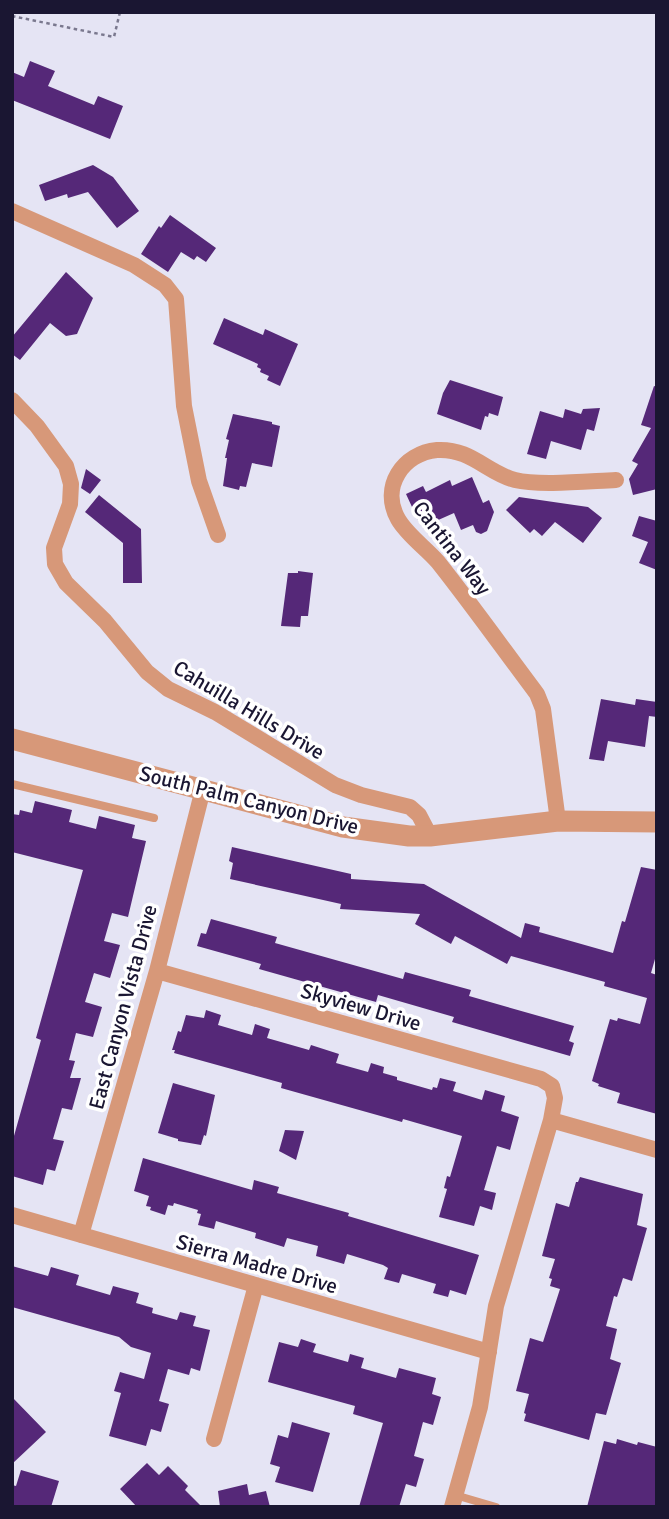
<svg xmlns="http://www.w3.org/2000/svg" width="669" height="1519" font-family="Signika,sans-serif">
<style>
.building{fill:#552878}
.lines{fill:none;stroke-linecap:round;stroke-linejoin:round}
.path{stroke:#7a788e;stroke-width:2.5;stroke-dasharray:3.5 3.5;stroke-linecap:butt}
.service{stroke:#d79879;stroke-width:8}
.minor{stroke:#d79879;stroke-width:16}
.tertiary{stroke:#d79879;stroke-width:21}
.labels{text-anchor:middle;dominant-baseline:central;stroke-width:7;stroke-linejoin:round;paint-order:stroke}
.street-label{font-size:21px;fill:#1a1632;stroke:#fff}
</style>
<rect width="100%" height="100%" fill="#e5e4f4"/>
<path class="building" d="M30,61L55,71L48,86L94,105L98,96L123,106L110,139L12,100V72L24,77Z
M93,165L113,177L139,211L117,228L88,192L68,198L67,194L45,201L39,185Z
M170,215L216,248L206,262L197,256L194,260L181,252L168,272L141,254L159,226L161,228Z
M66,272L93,298L77,334L66,336L50,323L20,360L12,354V337Z
M224,318L263,335L265,329L298,344L280,386L267,380L269,376L260,372L261,369L257,367L258,364L213,344Z
M450,380L503,397L498,416L489,413L488,417L485,416L481,430L437,414L443,393Z
M654,386L657,387V489L633,495L629,479L638,464L632,461L651,428L641,425Z
M600,408L594,431L587,429L581,450L551,441L546,459L527,454L540,411L563,418L565,409L581,414L583,409Z
M233,414L272,422V424L280,426L272,467L252,463L246,487L240,486L239,490L223,486L227,458H225L229,440L226,439Z
M86,469L101,480L90,494L81,488Z
M472,477L483,503L489,500L494,512L487,531L481,534L476,532L473,525L461,530L454,513L427,525L419,522L406,494L423,486L426,492L450,480L452,486Z
M99,495L141,529L142,583H123V543L85,512Z
M519,497L588,507L602,518L583,543L555,522L542,536L534,529L530,533L506,510Z
M639,516L657,521V570L639,563L648,542L632,536Z
M298,571L313,573L308,616H301L300,627L281,626L288,573H298Z
M601,699L635,705L636,699L657,702V717L649,716L645,747L608,741L604,761L589,759Z
M35,801L72,810L69,822L96,829L99,816L135,825L132,838L146,841L128,917L112,913L104,941L120,945L110,978L94,973L85,1002L102,1007L93,1037L76,1033L69,1060L75,1061L70,1078H81L72,1110L62,1108L53,1139L64,1141L55,1171L47,1169L43,1185L12,1176V1143L41,1040L36,1038L83,870L12,852V814L19,815L20,810L32,813Z
M232,847L351,874V879L424,884L521,938L525,923L540,927L539,932L613,953L622,921L625,922L641,867L657,870V952L651,973L657,975V1114L617,1103L620,1093L598,1086L599,1084L592,1081L610,1019L617,1021L618,1018L640,1024L647,998L604,986L605,982L511,956L507,964L455,936L451,944L415,924L420,914L340,909L341,904L230,879L233,863L229,861Z
M211,919L277,937L275,943L403,979L405,972L471,990L469,996L574,1026L569,1041L574,1043L570,1056L452,1022L454,1017L378,995L376,1002L259,969L261,964L197,946L201,933L206,934Z
M206,1010L221,1015L218,1025L252,1035L255,1024L270,1029L267,1038L309,1050L311,1045L339,1054L336,1063L368,1072L371,1063L384,1067L383,1073L397,1077V1080L432,1090L433,1087L437,1088L440,1078L456,1082L453,1091L482,1100L485,1090L505,1096L501,1111L519,1117L510,1150L497,1146L484,1190L496,1193L492,1210L480,1206L474,1226L439,1217L447,1189L444,1188L447,1176L450,1177L462,1136L403,1119L402,1122L281,1088L282,1083L174,1053L175,1050H172L178,1031L181,1032L186,1015L204,1018Z
M173,1083L215,1095L206,1136L204,1135L201,1145L178,1141V1139L158,1133Z
M285,1130L304,1131L296,1160L279,1151Z
M143,1158L252,1190L254,1180L279,1187L277,1193L349,1213L348,1216L479,1255L466,1295L450,1290L448,1297L433,1293L436,1284L402,1274L399,1283L384,1279L388,1268L383,1265L347,1254L344,1264L316,1256L318,1246L287,1238L284,1247L255,1238L256,1233L216,1221L214,1229L198,1225L201,1214L197,1213L198,1210L174,1203L173,1206L168,1205L165,1215L150,1210L151,1207L146,1206L149,1196L134,1191Z
M580,1177L643,1194L637,1225L647,1228L632,1281L623,1278L617,1297L614,1296L606,1326L617,1329L610,1359L621,1363L606,1415L596,1413L589,1440L524,1421L526,1414L524,1413L529,1394L516,1391L530,1338L543,1342L560,1289L550,1286L552,1279L549,1278L555,1259L542,1256L556,1203L569,1207L576,1182H578Z
M12,1266L48,1276L51,1267L79,1275L76,1285L110,1295L113,1286L139,1293L136,1303L153,1308L152,1313L177,1320L180,1312L196,1316L193,1326L210,1330L200,1371L191,1368L189,1375L168,1369L159,1401L169,1404L161,1432L151,1429L146,1446L109,1436L121,1393L114,1391L120,1372L144,1379L151,1353L131,1347L119,1337L12,1307Z
M301,1339L316,1344L313,1352L348,1362L350,1354L364,1358L361,1368L396,1378L399,1368L436,1378L432,1394L441,1397L433,1425L423,1422L414,1456L424,1459L416,1487L406,1484L399,1507H359L383,1423L353,1414L355,1406L268,1382L279,1342L298,1347Z
M12,1397L46,1432L12,1464Z
M292,1422L330,1433L313,1492L275,1482L280,1467L270,1464L278,1435L288,1438Z
M617,1439L637,1445L638,1442L657,1447V1507H587L604,1441L616,1444Z
M147,1463L159,1475L168,1466L188,1486L185,1490L202,1507H137L120,1489Z
M21,1470L59,1481L51,1507H12V1485L16,1486Z
M247,1484L249,1495L266,1491L270,1507H220L218,1491Z"/>
<g class="lines">
<path class="path" d="M12,16L114,37L120,12"/>
<path class="service" d="M12,784L154,818
M455,1495L496,1507"/>
<path class="minor" d="M12,211L134,265L165,285L176,299L184,406L199,481L218,535
M12,400L37,426L66,466L71,484L70,504L54,548L55,564L66,583L105,621L147,672L168,689L215,712L335,785L361,795L410,807L419,815L430,836
M558,821L543,709L537,694C504,650 472,605 438,562C426,548 407,535 398,519C380,487 403,453 437,450C471,448 487,473 515,480C539,486 590,481 616,480
M157,971L541,1079L552,1086L555,1098L551,1120L496,1306L480,1407L452,1507
M551,1120L657,1150
M12,1215L489,1352
M81,1235L157,971L203,789
M214,1439L256,1285"/>
<path class="tertiary" d="M12,739L343,827L409,836H430L558,821L657,822"/>
</g>
<g class="labels">
<g class="street-label">
<text transform="translate(452 548) rotate(52)">Cantina Way</text>
<text transform="translate(249 710) rotate(31)">Cahuilla Hills Drive</text>
<text transform="translate(249 800) rotate(14)">South Palm Canyon Drive</text>
<text transform="translate(123 1007) rotate(-75)">East Canyon Vista Drive</text>
<text transform="translate(361 1007) rotate(16)">Skyview Drive</text>
<text transform="translate(257 1264) rotate(16)">Sierra Madre Drive</text>
</g>
</g>
<rect width="669" height="1519" fill="none" stroke="#1a1632" stroke-width="28"/>
</svg>
